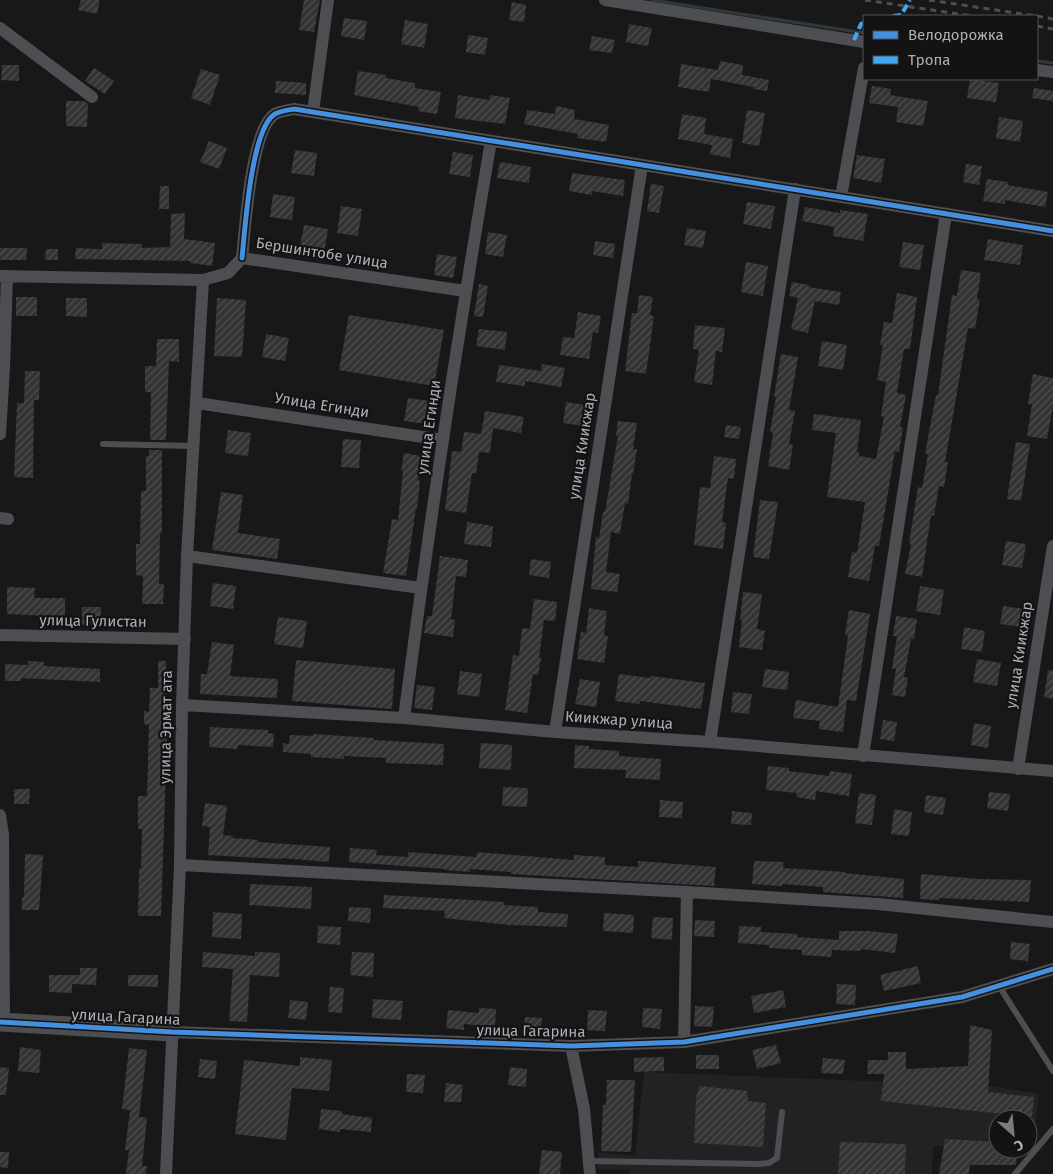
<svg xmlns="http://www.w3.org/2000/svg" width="1053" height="1174" font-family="'Fira Sans',sans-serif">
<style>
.built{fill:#222224}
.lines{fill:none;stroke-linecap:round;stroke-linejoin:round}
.stream{stroke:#2f393d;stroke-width:3}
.building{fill:url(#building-hatch)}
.lane{stroke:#4d4e51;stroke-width:6}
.street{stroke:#4d4e51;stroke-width:12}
.secondary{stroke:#4c4d4f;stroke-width:19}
.rail{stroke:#4e4f51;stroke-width:3;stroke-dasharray:6 5;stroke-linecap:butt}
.quiet{stroke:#3fa9f5;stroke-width:4;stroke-dasharray:8 4;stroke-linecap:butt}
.cycleway-casing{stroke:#131314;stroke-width:8}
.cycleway{stroke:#468fdf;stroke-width:5}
.labels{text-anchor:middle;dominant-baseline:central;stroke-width:4.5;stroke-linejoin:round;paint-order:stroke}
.street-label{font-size:15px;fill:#abb0b8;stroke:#131314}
</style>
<defs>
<pattern id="building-hatch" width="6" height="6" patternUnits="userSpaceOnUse" patternTransform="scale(1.25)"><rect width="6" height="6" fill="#333334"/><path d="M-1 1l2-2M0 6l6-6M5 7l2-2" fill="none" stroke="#4e4e4f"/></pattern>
</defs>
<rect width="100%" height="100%" fill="#181819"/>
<path class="built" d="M644,1072L991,1086L1039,1094L1034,1137L1028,1142V1119H998V1149H1020L1018,1150L933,1146L932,1174H630V1170L598,1169V1152L635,1156Z"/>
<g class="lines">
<path class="stream" d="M652,0L864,33
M1037,61L1053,63"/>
</g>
<path class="building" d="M81,0H100L97,14L78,10Z
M304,0H320L314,32L299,30Z
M512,2L526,5L524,22L509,20Z
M344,18L367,21L364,40L341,36Z
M405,20L428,24L424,48L401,44Z
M629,24L652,28L648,46L626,42Z
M468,35L488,38L485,55L466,52Z
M592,36L615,40L612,53L589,50Z
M720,61L743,65L742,75L769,80L767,91L754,89V87L711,79L709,92L678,87L681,64L718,70Z
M2,65H19V81L1,80Z
M94,68L114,81L105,94L85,81Z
M201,69L220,75L210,105L191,98Z
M358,71L386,75V78L415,83V88L441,92L437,114L418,111L419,107L354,95Z
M970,79L999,83L996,102L967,98Z
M276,81L306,83V95L275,93Z
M872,86L891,89L890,95L928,101L923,126L896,122L898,107L869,103Z
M1034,88L1053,91V101L1032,98Z
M458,95L489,100L490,95L510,98L505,124L455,118Z
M66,101H84L88,104L87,127L66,126Z
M556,106L575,110L574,119L609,125L606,142L577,138L578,134L524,124L527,110L555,114Z
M747,110L765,113L759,146L742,143Z
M682,114L706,118L704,134L733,139L730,158L710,154L712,145L678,139Z
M999,117L1023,121L1020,142L996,138Z
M209,141L227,148L219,169L200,162Z
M295,150L317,153L314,176L291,173Z
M453,152L473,155L470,177L449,174Z
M857,155L885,159L881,183L853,178Z
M500,162L531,167L529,183L497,178Z
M966,164L982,166L979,185L963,182Z
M572,173L625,180L623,196L592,191V195L569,191Z
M987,179L1008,182V185L1048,192L1045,207L1005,200V204L983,201Z
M651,184L664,186L659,213L647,211Z
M160,186H169V209H159Z
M273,194L295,197L292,220L270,217Z
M747,202L775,206L771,229L743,224Z
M341,206L362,209L358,236L337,233Z
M805,207L840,213V210L868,214L863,241L833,236L834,227L802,221Z
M185,213L184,239L215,243L212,266L190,263V261L75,259L76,248L102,249V243L142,244V248L170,247L171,214Z
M304,225L328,229L323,260L298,256Z
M687,228L706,231L703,248L684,245Z
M488,232L507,235L503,257L485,254Z
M988,239L1023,245L1020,265L984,260Z
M595,241L615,244L613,258L593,255Z
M903,242L924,245L920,270L899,267Z
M0,248H27L26,260H0Z
M46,249H58V260H45Z
M437,254L457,257L453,278L434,275Z
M746,262L768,266L763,296L741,292Z
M961,270L981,273L977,299H980L975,329L968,328L945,462H948L944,487L939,486L934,516L931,515L922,577L905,574L911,544L909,543L918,487L922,488L928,454L925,453L936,395H938L952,295L957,296Z
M792,282L809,285L808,287L841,292L839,305L815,301L808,333L791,329L798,298L789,296Z
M479,284L488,286L483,317L474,316Z
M897,293L917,297L910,349H904L897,393L906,395L900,427H903L899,452L895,451L879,546H875L869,581L848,577L852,552L857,553L865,502L827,497L836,433L812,430L814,414L861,420L857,452H859V456L876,459L884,417L881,416L886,382L877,380L883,345H880L884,322L892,323Z
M639,295L653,297L650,315L654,316L646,374L625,371L632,313H637Z
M16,297H37V316H16Z
M66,298H87V317L66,316Z
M217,298L246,300L242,357L214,356Z
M578,312L601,316L598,333L593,332L589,359L560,355L563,337L574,338Z
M349,315L444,330L434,386L339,370Z
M695,325L725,328L722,352L716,351L712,385L694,382L699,350L693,349Z
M479,329L507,332L505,350L476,346Z
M266,334L289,338L285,361L262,357Z
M157,339H179V362L169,361L166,440H150L151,392H145V366H156Z
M822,341L847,345L843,370L818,366Z
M781,354L798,357L789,410L795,411L789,444L793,445L789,470L768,466L773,433L770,432L776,397L774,396Z
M542,364L565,368L561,387L525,381V386L496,382L499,365L541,371Z
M25,371H40L39,400H34L33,478L14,477L17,403H24Z
M1033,374L1053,378V406L1047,439L1027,436L1032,404H1028Z
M408,398L430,401L427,424L404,421Z
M566,402L586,405L583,426L563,423Z
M485,411L524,417L521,433L493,428L490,453L479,452L476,474L472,473L466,513L445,510L452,451L461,452L464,432L481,434Z
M618,421L637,423L633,449H637L633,474H632L628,504L625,503L620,534L611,532L606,572L620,574L617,592L591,589L596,537L599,538L603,512H605L618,436H616Z
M726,425L741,427L739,439L724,437Z
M228,430L251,433L248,456L225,453Z
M343,439L361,440L359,468L341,467Z
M1016,442L1030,444L1021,501L1007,499Z
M149,450H162V533H160L159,584H164L163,604H142L143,576L136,575V544H140L141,491H146V456H149Z
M404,453L422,456L418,480L420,481L417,509L416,508L406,576L383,573L392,519L398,520L403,471H401Z
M714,456L736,459L734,479L728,478L722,522L726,523L723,549L694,545L700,487L710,488Z
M221,492L243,495L238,533L280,539L277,559L212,550Z
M760,500L778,502L769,559L753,557Z
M467,522L493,526L491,547L464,544Z
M1006,541L1026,544L1022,568L1002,565Z
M440,556L468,560L466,577L456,576L451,619L455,620L453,637L424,633L427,616H432Z
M531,559L551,562L549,578L529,575Z
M213,583L236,586L233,609L210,606Z
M920,586L944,590L940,615L916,611Z
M7,587L35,588L34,598H65V617L7,614Z
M743,592L762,594L757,629L765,631L762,650L739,647L742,620H740Z
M534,599L557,602L555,621L544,620L539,658H541L538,675L533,674L527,713L505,710L513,655L519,656L522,628L530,629Z
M1003,606L1024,609L1021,627L1000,624Z
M82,607H101L100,625H82Z
M589,608L607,611L604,635L608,636L604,663L577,659L581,632L586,633Z
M849,610L870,614L856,701L847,700L843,732L819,729L820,721L793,718L796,700L838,707L848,636L845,635Z
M896,616L917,619L914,639H911L904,677L908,678L905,697L892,695L896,669H892L897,636H893Z
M278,617L307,621L303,648L274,644Z
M964,627L985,631L982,652L961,649Z
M212,642L234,645L230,676L278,679L277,698L200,694L201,674H207Z
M977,659L1001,663L997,686L973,682Z
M296,660L395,669L392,709L292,701Z
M28,661L44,662V666L100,669V682L21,678V681H5V664L28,665Z
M158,661H166L165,737H167L161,916H138L139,869H141L142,829H138V796H147L149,725L144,724V711L149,712L150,688H158Z
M765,669L789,672L787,690L762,687Z
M1048,670H1053V699L1044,697Z
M460,671L482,674L479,697L457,694Z
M619,674L650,678L651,676L705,683L701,709L640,701L639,704L615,701Z
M580,679L600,682L596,707L575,704Z
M417,685L435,687L432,710L414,708Z
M733,692L752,694L749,714L731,712Z
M883,720L897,722L894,741L880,739Z
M974,723L991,726L988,748L971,745Z
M210,727L268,730V733L274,734L273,747L238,745L237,749L209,747Z
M313,734L374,738V740L444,744L443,765L386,763V758L344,756V759L311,757V754L283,752V743L289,744L290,735L313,736Z
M481,743L512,745L511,770L479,768Z
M575,745L589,746V749L619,751V756L661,759L660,780L625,778L626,770L574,768Z
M768,766L789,768V771L829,776L830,771L852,774L849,796L816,791L815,800L796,797L797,793L766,790Z
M503,787L528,788L527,807L502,806Z
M14,789H30L29,804H14Z
M989,792L1010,794L1008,811L987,808Z
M859,793L876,795L872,825L855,823Z
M926,795L946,798L943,815L924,812Z
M660,800L683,802L682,818L659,817Z
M205,803L227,806L223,835L233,836L232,838L258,840V842L330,847L329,862L281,858V859L208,855L210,827L202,826Z
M894,809L912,812L909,836L891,834Z
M732,811L752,813L751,825L731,824Z
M350,848L377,850L376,855L408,857V852L476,857L477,852L574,860V855L605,857V865L638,867V861L716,867L714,886L511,874V872L470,869V872L445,870V869L349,862Z
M25,854L43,855L39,910H22V897H24Z
M754,861L784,862L783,868L845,872V873L904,879L903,898L823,892V887L782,884V886L752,884Z
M921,874L979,879L1031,880L1029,902L939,898V900L920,899Z
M250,884L312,887L311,909L249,905Z
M384,895L472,900L504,902V905L538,907V912L568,914L567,927L510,925L444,918L445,911L383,908Z
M349,907L371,908L370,923L348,921Z
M213,912L242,914L241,939L212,937Z
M604,913L634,915L633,933L603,931Z
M653,917L673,918L672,940L651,938Z
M695,920L715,921L714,937L694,936Z
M318,926L341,927L340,945L317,943Z
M739,926L761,927V932L797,934V937L839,940V931H869L898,934L895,953L861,949V951L832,950L831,957L802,955V950L769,948V945L738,943Z
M1011,942L1030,944L1028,961L1010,959Z
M203,952L255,956V952L280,953L279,977L250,975L247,1022L229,1021L233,969L202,967Z
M352,952L374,953L373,977L350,975Z
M918,966L921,983L884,991L880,975Z
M80,968H97L96,985L72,984V993L49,992V975H80Z
M128,975H158V987L128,986Z
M837,984L856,985L855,1005L836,1004Z
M330,987L344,988L342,1013L328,1012Z
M783,990L786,1007L754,1013L751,996Z
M373,999L403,1001L401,1020L372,1018Z
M290,1000L308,1002L306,1020L288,1018Z
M695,1006L714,1007L712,1027L694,1026Z
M479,1008L496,1009L495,1027L464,1024V1030L446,1028L448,1010L479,1013Z
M643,1008L662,1009L660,1029L642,1027Z
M588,1010L607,1011L605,1031L587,1030Z
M525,1017L542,1018L540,1036L523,1035Z
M970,1025L992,1030L988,1092L1034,1097L1032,1117L881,1101L884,1074H867L868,1060H888V1052H906V1069L968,1066Z
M776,1045L781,1063L757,1069L752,1050Z
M20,1047L41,1050L39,1073L18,1071Z
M129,1048L147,1050L139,1117L147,1118L142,1166H147L146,1174H126L129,1150H125L130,1110L122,1109Z
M696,1055H719V1069H696Z
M300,1057L332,1060L329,1091L292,1088L286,1140L235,1134L244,1060L300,1066Z
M664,1057V1071L634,1072V1058Z
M823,1058L845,1060L843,1074L821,1073Z
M200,1059L217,1061L215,1079L198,1077Z
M0,1067L9,1068L6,1095H0Z
M510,1067L527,1069L526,1087L508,1085Z
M407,1074L425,1075L423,1093L406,1092Z
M607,1080H635L631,1152L601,1151L603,1105H606Z
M446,1083L463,1085L461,1102H444Z
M699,1086L747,1091L748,1101L766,1103L763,1147L694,1143L696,1099Z
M321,1109L342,1111V1114L372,1118L371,1132L340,1129V1132L319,1129Z
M945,1139L998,1142V1149H1017L1016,1165H970L969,1174H939Z
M840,1142L906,1144L905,1174H838Z
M542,1150L562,1152L560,1174H539Z
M0,1152H9L8,1168L0,1167Z"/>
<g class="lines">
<path class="lane" d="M103,444L194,446
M999,986L1053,1071
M589,1161L759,1164L769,1163L777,1158L782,1112
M1015,1174L1053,1129"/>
<path class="street" d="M605,0L864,42
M0,28L92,97
M1037,70L1053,72
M313,112L328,0
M841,197L864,68
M242,258C245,230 251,128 275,114C280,111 288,110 294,109L1053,231
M0,276L203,280L228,273L242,258L465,291
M197,403L443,440
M0,434L4,368L7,276
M0,518L8,519
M187,556L421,588
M0,635L185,639
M182,705L404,718L555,732L710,742L1053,771
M404,718C429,525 458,333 491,141
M555,732L642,165
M710,742L795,189
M863,756L946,214
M1018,769L1053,546
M0,815L3,835L4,1022
M180,865L687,892L878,904L1053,922
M172,1032L571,1046L684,1042L962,997L1053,969
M684,1042L687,892
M571,1046L584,1109L590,1174
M166,1174L180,865L182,705L187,556L203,280"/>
<path class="secondary" d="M0,1022L172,1032"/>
<path class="rail" d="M865,0L972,16
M929,0L1036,16
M1037,16L1053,19
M1037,26L1053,29"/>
<path class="quiet" d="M893,16L901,15L910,0
M854,40L861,24L864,23"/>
<defs>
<path id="cycleway" d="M242,258C245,230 251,128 275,114C280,111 288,110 294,109L1053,231
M0,1022L172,1032L571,1046L684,1042L962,997L1053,969"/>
</defs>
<use href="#cycleway" class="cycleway-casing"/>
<use href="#cycleway" class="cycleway"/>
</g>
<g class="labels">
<g class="street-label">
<text transform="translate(322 253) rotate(9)">Бершинтобе улица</text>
<text transform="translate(322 405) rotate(9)">Улица Егинди</text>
<text transform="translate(429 427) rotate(-82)">улица Егинди</text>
<text transform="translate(582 446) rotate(-81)">улица Киикжар</text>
<text transform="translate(93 621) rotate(1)">улица Гулистан</text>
<text transform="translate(1019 655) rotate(-81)">улица Киикжар</text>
<text transform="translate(619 720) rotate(4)">Киикжар улица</text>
<text transform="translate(166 727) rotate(-89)">улица Эрмат ата</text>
<text transform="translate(126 1017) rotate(3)">улица Гагарина</text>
<text transform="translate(531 1031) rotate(1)">улица Гагарина</text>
</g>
</g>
<rect x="863" y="15" width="175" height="65" fill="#131314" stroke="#505256"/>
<rect x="873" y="31" width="25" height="8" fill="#468fdf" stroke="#505256"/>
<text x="908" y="40" font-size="15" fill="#abb0b8">Велодорожка</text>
<rect x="873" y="56" width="25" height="8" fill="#3fa9f5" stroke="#505256"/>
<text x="908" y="65" font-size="15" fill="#abb0b8">Тропа</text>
<g transform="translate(1013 1134) rotate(153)"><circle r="24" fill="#131314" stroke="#505256"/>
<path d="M0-4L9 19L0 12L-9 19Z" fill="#787b80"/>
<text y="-8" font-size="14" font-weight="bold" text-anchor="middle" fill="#abb0b8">С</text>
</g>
</svg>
